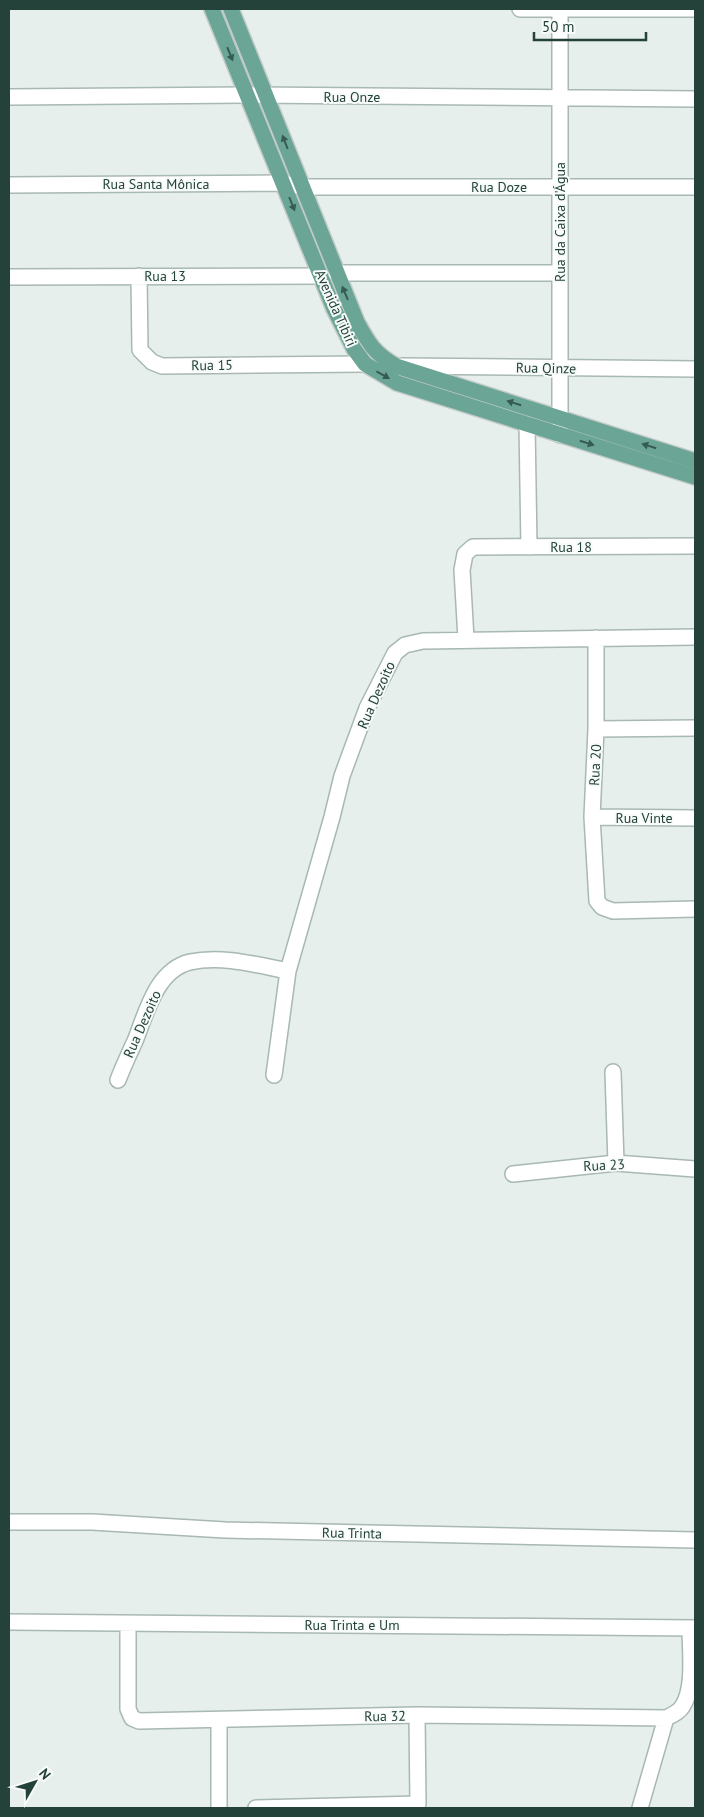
<svg xmlns="http://www.w3.org/2000/svg" width="704" height="1817" font-family="'PT Sans',sans-serif">
<style>
.lines{fill:none;stroke-linecap:round;stroke-linejoin:round}
.minor-casing{stroke:#a8b8b2;stroke-width:18}
.major-casing{stroke:#c2cac8;stroke-width:18}
.minor{stroke:#fff;stroke-width:15}
.major{stroke:#6aa596;stroke-width:15}
.oneway{fill:#365b51}
.labels{text-anchor:middle;dominant-baseline:central;stroke-width:4;stroke-linejoin:round;paint-order:stroke}
.street-label{font-size:14px;fill:#24423a;stroke:#f7fbf9}
</style>
<rect width="100%" height="100%" fill="#e6efeb"/>
<g class="lines">
<defs>
<path id="minor" d="M520,9H695
M9,97L246,95L695,99
M9,185L283,183L303,187H695
M336,273H560
M139,276L140,350L152,362L162,366L365,364
M9,277L321,276
M402,366L695,369
M527,424L529,547
M560,435V9
M596,638V729L592,817L597,901L602,907L613,911L695,909
M466,639L462,570L465,554L473,547L695,546
M596,729L695,728
M592,817L695,818
M613,1072L616,1163
M274,1075L288,971L332,817L342,776L367,708L395,653L405,645L423,641L695,637
M118,1080C123,1067 129,1054 135,1041C146,1014 156,970 190,962C222,955 257,965 288,971
M513,1174L616,1163L695,1169
M9,1522H92L225,1530L695,1540
M9,1622L695,1628
M128,1624V1709L132,1718L139,1721L417,1715L666,1718
M219,1720V1808
M256,1808L418,1804L417,1715
M640,1808L666,1718C672,1715 678,1713 682,1707C695,1689 690,1650 690,1628"/>
<path id="major" d="M212,9L334,309L354,349L365,364L397,383L695,477
M231,9L357,322C369,344 374,353 396,366L695,461"/>
</defs>
<use href="#minor" class="minor-casing"/>
<use href="#major" class="major-casing"/>
<use href="#minor" class="minor"/>
<use href="#major" class="major"/>
</g>
<defs><path id="oneway-solid" d="M-6-.8H1V-3.2L6.5 0L1 3.2V.8H-6Z" transform="scale(1.25)"/></defs>
<g class="oneway">
<use href="#oneway-solid" transform="translate(230 54) rotate(68)"/>
<use href="#oneway-solid" transform="translate(285 142) rotate(-111)"/>
<use href="#oneway-solid" transform="translate(292 204) rotate(68)"/>
<use href="#oneway-solid" transform="translate(345 293) rotate(-113)"/>
<use href="#oneway-solid" transform="translate(383 375) rotate(29)"/>
<use href="#oneway-solid" transform="translate(514 403) rotate(-163)"/>
<use href="#oneway-solid" transform="translate(587 443) rotate(17)"/>
<use href="#oneway-solid" transform="translate(649 446) rotate(-162)"/>
</g>
<g class="labels">
<g class="street-label">
<text x="352" y="97">Rua Onze</text>
<text x="156" y="184">Rua Santa Mônica</text>
<text x="499" y="187">Rua Doze</text>
<text transform="translate(560 222) rotate(-90)">Rua da Caixa d'Água</text>
<text x="165" y="276">Rua 13</text>
<text transform="translate(336 308) rotate(66)">Avenida Tibiri</text>
<text transform="translate(212 365) rotate(-1)">Rua 15</text>
<text transform="translate(546 368) rotate(1)">Rua Qinze</text>
<text x="571" y="547">Rua 18</text>
<text transform="translate(376 695) rotate(-66)">Rua Dezoito</text>
<text transform="translate(595 765) rotate(-87)">Rua 20</text>
<text x="644" y="818">Rua Vinte</text>
<text transform="translate(142 1024) rotate(-66)">Rua Dezoito</text>
<text transform="translate(604 1165) rotate(-3)">Rua 23</text>
<text transform="translate(352 1533) rotate(1)">Rua Trinta</text>
<text x="352" y="1625">Rua Trinta e Um</text>
<text transform="translate(385 1716) rotate(-1)">Rua 32</text>
</g>
</g>
<rect width="704" height="1817" fill="none" stroke="#24423a" stroke-width="20"/>
<g transform="translate(35 1782) rotate(51)" stroke="#f7fbf9" stroke-width="4" paint-order="stroke">
<path d="M0-4L9 19L0 12L-9 19Z" fill="#24423a"/>
<text y="-8" font-size="14" font-weight="bold" text-anchor="middle" fill="#24423a">N</text>
</g>
<path d="M534 32v8h112v-8" fill="none" stroke="#24423a" stroke-width="2.5"/>
<text x="542" y="32" font-size="15" fill="#24423a" stroke="#f7fbf9" stroke-width="4" paint-order="stroke">50 m</text>
</svg>
